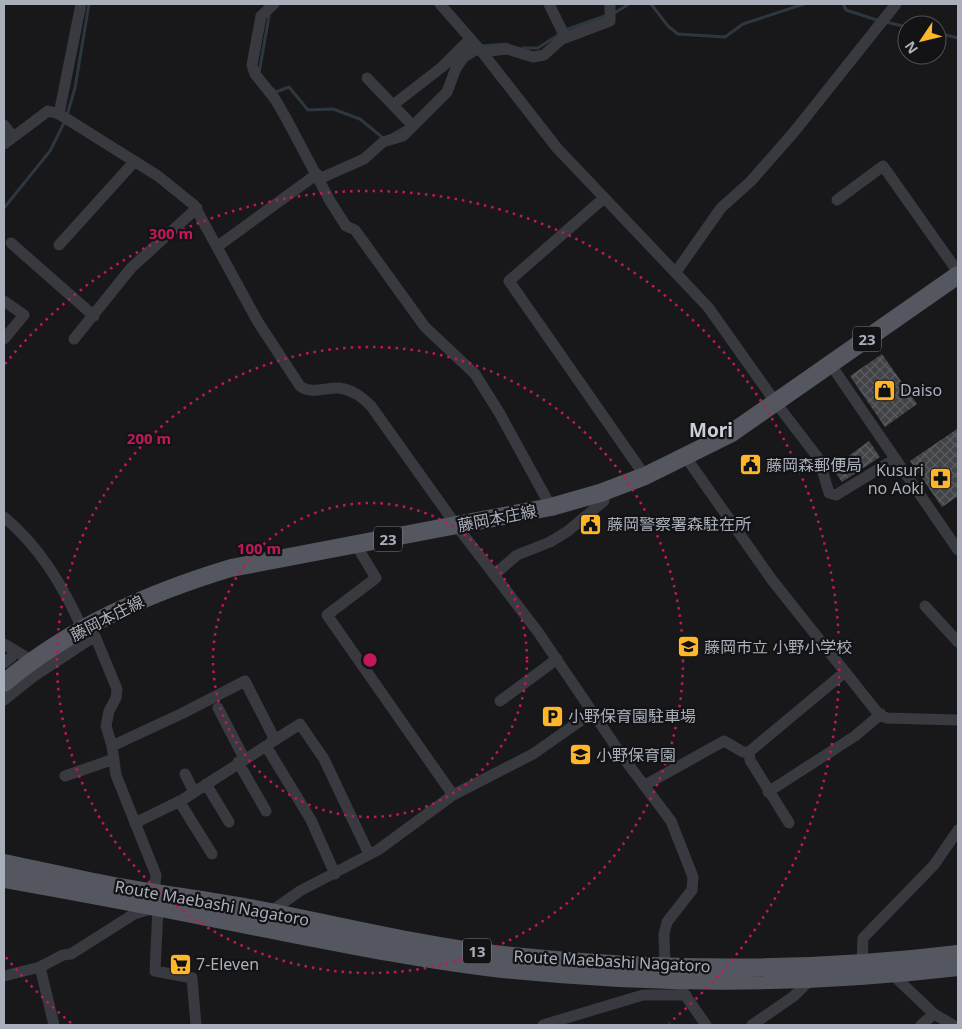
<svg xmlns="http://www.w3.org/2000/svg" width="962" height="1029" font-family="'Noto Sans','Noto Sans JP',sans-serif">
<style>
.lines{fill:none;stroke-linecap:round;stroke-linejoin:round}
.stream{stroke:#2d373f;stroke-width:3}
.building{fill:url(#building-cross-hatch)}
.street{stroke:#383a40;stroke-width:11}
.primary{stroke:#54575f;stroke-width:18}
.ring{fill:none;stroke:#c2185b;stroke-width:2.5;stroke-dasharray:2.5 5}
.labels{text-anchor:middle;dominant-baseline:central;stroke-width:4.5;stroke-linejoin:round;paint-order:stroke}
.shield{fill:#131315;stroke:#7c8089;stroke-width:1}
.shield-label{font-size:15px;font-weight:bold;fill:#a9afbb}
.poi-label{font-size:16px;fill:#a9afbb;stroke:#131315;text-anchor:start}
.street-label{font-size:16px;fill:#a9afbb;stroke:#131315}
.quarter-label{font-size:19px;font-weight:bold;fill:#caced7;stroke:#131315}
.centre{fill:#c2185b;stroke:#131315;stroke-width:2.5}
.ring-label{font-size:15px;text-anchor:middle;font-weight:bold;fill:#c2185b;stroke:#131315;stroke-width:4.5;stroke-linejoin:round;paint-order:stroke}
</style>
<defs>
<pattern id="building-cross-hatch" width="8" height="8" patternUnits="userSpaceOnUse" patternTransform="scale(1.25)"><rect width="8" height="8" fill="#424347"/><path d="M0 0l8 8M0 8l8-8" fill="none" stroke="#5a5c60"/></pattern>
</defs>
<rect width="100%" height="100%" fill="#18181a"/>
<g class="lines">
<path class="stream" d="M651,4L668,26L678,34L725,37L743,24L804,4
M843,4L846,10L880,21
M886,22L907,27
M565,30L616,12L629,4
M937,33L958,38
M481,46L507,44
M523,48H538L558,35
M259,73L269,16
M273,89L276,92L289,87L308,110L333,109L360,119L383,138
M67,115L75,88L89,4
M393,134L405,127
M4,208L50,151L65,121"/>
</g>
<path class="building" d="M882,354L917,404L885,427L850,376Z
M957,429L958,496L942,507L910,461Z
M869,441L880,457L842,482L832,468Z"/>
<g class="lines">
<path class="street" d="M274,4L261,16L252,65L255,74L275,99L286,118L330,201L346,226L355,230L425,327L475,374L500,414L551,507
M440,4L482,52L557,148L708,307L776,403L819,459L829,493L836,495L895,459
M549,4L565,37
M482,52L507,49L533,57L544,55L562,39L610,21V4
M367,78L413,126
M393,105L442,67L470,39
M59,114L81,4
M4,125L13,137
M4,144L48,111L59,114L158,176L194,205L258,322L300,386C311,395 326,387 339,388C353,390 362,397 371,406L456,525L538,632L625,760L671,821L693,877L692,890L667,922L664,934L665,966L706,1025
M319,179L364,159L383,142L403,136L447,92L456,68L464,57L478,48
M604,198L509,281L645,476
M837,200L883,166L958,272
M11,243L94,316
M59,245L134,162
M218,246L317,174
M676,272L721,208L751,181L794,132L896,4
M4,301L24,315L4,339
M74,339L131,268L197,208
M831,365L958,550
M685,456L772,580L877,712L886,718L958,720
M4,517C40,547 63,586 82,628
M356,545L376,578L327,615L453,795
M494,575L517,555L550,542L568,531L604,501L603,492
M925,606L958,642
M90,624L117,689L116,698L109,711L106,726L112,746L116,775L156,875L154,893
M4,644L31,660
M4,663L17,652
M4,700L33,677L95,636
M500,701L557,659
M218,708L244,758
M270,743L300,724L324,759L369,854
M112,746L183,713L245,681L275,740
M749,752L750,760L789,823
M238,762L266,811
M185,774L194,792
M65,776L114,759
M206,784L229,822
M645,785L724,741L743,752H749L845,672
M768,792L855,736L881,714
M179,801L212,854
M135,823L182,800L266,746L311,820L335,874
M270,912L300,891L378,850L453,795L533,754L593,712
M862,963L863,938L934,865L958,830
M40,967L54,1025
M892,974L934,1014L953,1025
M4,976L40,967L63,955L71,954L134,914L158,907L155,971L192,978L196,1025
M543,1025L643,995H686
M752,1025L794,996L811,979
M921,1025L934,1014"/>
<path class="primary" d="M4,683C71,627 148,593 231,568L551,507L600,493L645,476L730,434L958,275
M4,863C34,869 64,876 94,882C152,894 212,900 270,912C345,927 419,945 494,954C648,971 805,973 958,954
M4,879C83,893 162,908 242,924C325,940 410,958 494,968C649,985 804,985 958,967"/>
</g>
<g class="ring">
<circle cx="370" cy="660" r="157"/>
<circle cx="370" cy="660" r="313"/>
<path d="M71 1023A470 470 0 0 1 5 956M5 364A470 470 0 1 1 669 1023"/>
</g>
<defs>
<symbol id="shop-square" viewBox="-11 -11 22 22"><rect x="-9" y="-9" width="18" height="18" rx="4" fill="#ffb62b" stroke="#131315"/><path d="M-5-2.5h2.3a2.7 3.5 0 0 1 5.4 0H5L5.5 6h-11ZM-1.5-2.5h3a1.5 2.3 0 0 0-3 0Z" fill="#111"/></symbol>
<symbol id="civic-square" viewBox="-11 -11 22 22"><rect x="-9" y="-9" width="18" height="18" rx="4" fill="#ffb62b" stroke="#131315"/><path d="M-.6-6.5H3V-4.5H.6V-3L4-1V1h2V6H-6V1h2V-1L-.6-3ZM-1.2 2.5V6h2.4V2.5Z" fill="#111"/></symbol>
<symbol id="pharmacy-square" viewBox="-11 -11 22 22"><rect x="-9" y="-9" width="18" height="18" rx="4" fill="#ffb62b" stroke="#131315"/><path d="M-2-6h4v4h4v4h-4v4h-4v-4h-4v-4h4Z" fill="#111"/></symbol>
<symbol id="school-square" viewBox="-11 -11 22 22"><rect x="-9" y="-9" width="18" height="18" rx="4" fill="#ffb62b" stroke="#131315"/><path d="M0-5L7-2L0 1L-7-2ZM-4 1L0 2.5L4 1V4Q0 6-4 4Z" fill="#111"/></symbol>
<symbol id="parking-square" viewBox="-11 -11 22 22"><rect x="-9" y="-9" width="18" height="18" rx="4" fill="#ffb62b" stroke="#131315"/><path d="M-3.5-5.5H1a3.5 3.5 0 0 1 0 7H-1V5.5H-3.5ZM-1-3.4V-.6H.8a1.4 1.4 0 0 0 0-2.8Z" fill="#111"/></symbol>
<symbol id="supermarket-square" viewBox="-11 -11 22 22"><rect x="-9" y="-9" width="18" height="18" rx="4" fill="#ffb62b" stroke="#131315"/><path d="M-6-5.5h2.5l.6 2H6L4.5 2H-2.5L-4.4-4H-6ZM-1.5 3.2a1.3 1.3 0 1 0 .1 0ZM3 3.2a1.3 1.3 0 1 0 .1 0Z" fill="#111"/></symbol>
</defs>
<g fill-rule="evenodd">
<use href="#shop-square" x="872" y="378" width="25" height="25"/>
<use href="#civic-square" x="738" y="452" width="25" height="25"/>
<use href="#pharmacy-square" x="928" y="466" width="25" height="25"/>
<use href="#civic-square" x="578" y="512" width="25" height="25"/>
<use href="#school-square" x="676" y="634" width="25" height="25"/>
<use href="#parking-square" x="540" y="704" width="25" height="25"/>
<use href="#school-square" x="568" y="742" width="25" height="25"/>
<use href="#supermarket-square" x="168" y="952" width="25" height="25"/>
</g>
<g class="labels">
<g class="shield">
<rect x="853" y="326.5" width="28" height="25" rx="4"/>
<rect x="374" y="526.5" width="28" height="25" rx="4"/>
<rect x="463" y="938.5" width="28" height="25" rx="4"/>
</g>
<g class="shield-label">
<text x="867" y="339">23</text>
<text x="388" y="539">23</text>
<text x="477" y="951">13</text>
</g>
<g class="poi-label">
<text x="900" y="390">Daiso</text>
<text x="766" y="465">藤岡森郵便局</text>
<text x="924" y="470" text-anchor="end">Kusuri<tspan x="924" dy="18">no Aoki</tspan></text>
<text x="607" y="524">藤岡警察署森駐在所</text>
<text x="704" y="647">藤岡市立 小野小学校</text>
<text x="568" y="716">小野保育園駐車場</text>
<text x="596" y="755">小野保育園</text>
<text x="196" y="964">7-Eleven</text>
</g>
<g class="street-label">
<text transform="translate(497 518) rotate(-11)">藤岡本庄線</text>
<text transform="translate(107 618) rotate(-27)">藤岡本庄線</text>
<text transform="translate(212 903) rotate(10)">Route Maebashi Nagatoro</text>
<text transform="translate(612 961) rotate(3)">Route Maebashi Nagatoro</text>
</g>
<g class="quarter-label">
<text x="711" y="430">Mori</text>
</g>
</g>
<circle cx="370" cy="660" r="8" class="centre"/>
<g class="ring-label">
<text x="171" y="239">300 m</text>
<text x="149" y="444">200 m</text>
<text x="259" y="554">100 m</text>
</g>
<rect width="962" height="1029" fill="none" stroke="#a9afbb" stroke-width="10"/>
<g transform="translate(922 40) rotate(235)"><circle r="24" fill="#131315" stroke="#4f5157"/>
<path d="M0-4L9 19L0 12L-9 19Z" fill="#ffb62b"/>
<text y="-8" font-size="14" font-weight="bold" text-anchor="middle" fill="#a9afbb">N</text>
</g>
</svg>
